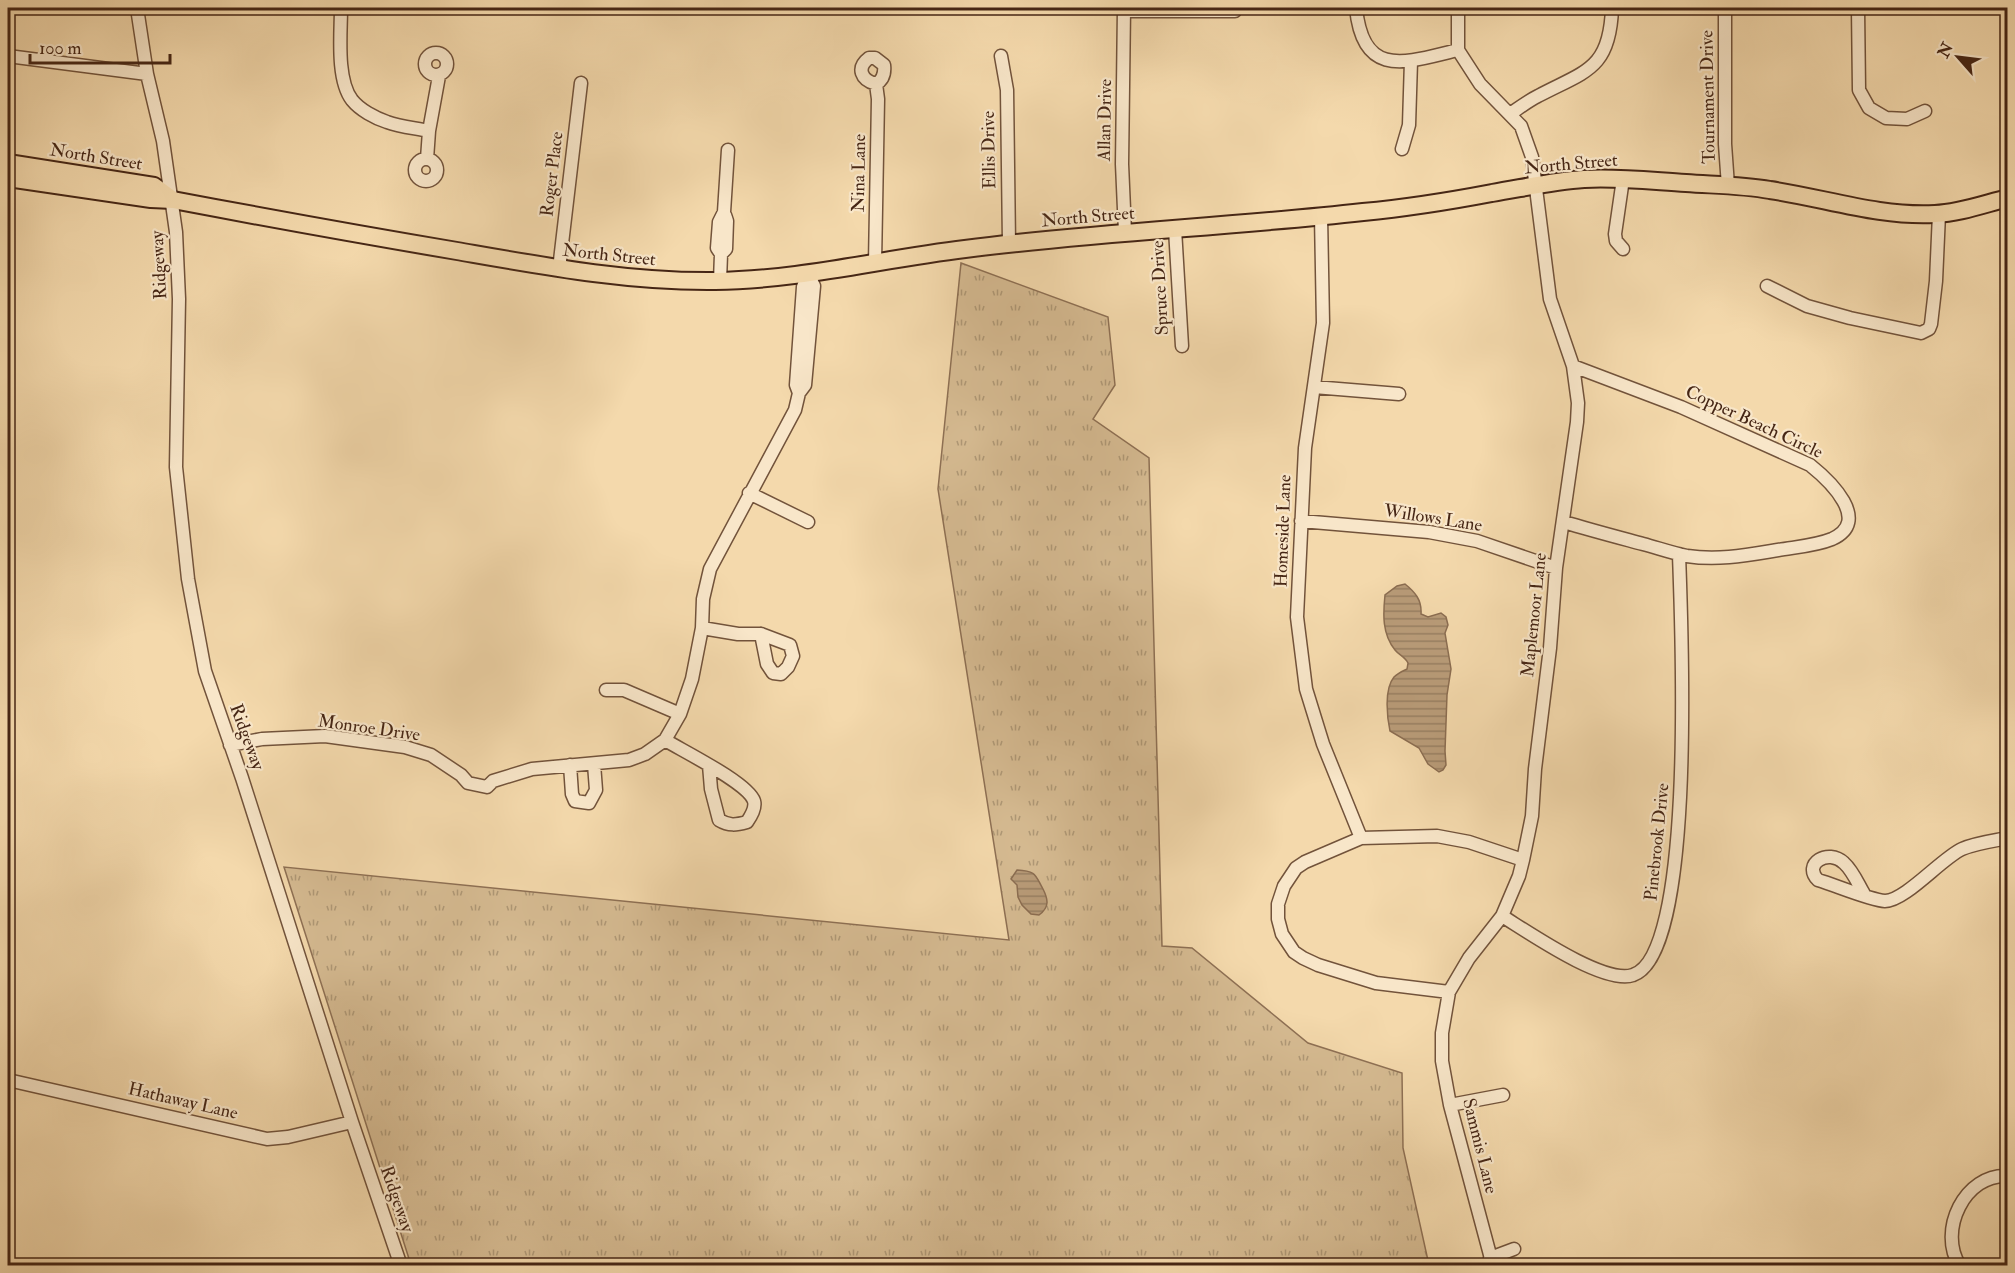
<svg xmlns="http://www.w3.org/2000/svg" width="2015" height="1273" font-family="'IM FELL Double Pica',serif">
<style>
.grass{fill:url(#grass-tufts);stroke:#8e7054;stroke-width:1.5}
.water{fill:url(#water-rules);stroke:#8b6d51;stroke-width:1.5}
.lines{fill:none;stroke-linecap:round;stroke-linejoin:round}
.minor-casing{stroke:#72533b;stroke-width:15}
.major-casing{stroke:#462615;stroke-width:20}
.minor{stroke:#f8e6c9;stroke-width:12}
.major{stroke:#f4d9ac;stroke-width:16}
.labels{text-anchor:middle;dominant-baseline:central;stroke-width:4.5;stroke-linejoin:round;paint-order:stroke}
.street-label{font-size:18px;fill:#462615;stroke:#f8e6c9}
</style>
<defs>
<pattern id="grass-tufts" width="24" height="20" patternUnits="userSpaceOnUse" patternTransform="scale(1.5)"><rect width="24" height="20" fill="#d6bb92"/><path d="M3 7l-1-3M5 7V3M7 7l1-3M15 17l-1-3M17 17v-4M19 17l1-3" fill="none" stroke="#af9876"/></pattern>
<pattern id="water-rules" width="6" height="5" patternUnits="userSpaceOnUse" patternTransform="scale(1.5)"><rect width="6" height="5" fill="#b99c79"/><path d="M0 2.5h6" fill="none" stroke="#987f62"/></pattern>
</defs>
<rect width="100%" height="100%" fill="#f4d9ac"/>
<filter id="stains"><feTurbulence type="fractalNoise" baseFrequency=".00333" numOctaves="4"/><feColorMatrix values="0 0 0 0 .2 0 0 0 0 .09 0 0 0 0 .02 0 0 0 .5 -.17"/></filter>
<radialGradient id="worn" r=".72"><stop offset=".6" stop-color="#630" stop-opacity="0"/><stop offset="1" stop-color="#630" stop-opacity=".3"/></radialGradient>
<path class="grass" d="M961,263L1108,317L1115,385L1093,419L1149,458L1162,946L1192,948L1308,1043L1402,1073L1403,1148L1429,1265H411L284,867L1009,940L938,489Z"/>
<path class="water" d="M1405,584C1415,592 1422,600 1421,614L1428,617L1441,613L1446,617L1448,625L1445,633L1451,669L1447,695L1445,751L1446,765L1443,770L1439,772L1428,764L1419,748L1390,731C1387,717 1384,689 1394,677C1398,673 1403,671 1407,669L1408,663C1405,657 1399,655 1395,650C1382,634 1383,614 1385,595L1397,586Z
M1017,870C1037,871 1035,875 1043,889C1048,899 1050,907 1039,915L1031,914L1022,905L1018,897L1017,885L1011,879Z"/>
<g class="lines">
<defs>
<path id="minor" d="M137,8L147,74L163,141L176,232L179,299L176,467L188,579L205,671L242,778L352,1122L401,1266
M341,8C341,33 336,79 352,100C360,110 375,118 387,122C400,127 415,128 429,131
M1124,8L1122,164L1125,232
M1356,8C1363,80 1407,62 1458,50
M1458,8V50L1480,84L1521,126L1532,157L1550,299L1573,366L1578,403L1577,422L1556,568L1550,648L1535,769L1532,816L1523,860L1519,876L1502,916L1469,958L1449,992L1442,1033V1061L1450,1105L1493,1266
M1725,8V144L1728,186
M1858,8L1859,90L1869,108L1886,118L1907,119L1925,111
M1124,11H1235
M425 64a11 11 0 1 1 22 0a11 11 0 1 1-22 0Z
M8,56L147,74
M1001,56L1007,90L1009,244
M869,58H875L884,65C885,73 883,80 876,84C861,80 856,68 869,58Z
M1510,114C1519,108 1528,101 1538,96C1585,71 1610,70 1612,8
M1402,149L1409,125L1411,61
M415 170a11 11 0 1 1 22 0a11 11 0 1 1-22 0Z
M427,159L429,131L439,76
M1321,216L1323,323L1305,448L1297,617L1306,689L1323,744L1361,838
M1175,229L1182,346
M1623,249L1616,241L1615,234L1623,179
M721,254L726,249L727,221L725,215
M875,263L878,99L876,84
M559,269L581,83
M720,281L721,254L717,248L719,222L724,212L728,150
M1767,286L1807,306L1850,318L1921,333L1929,329L1931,324L1936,281L1939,214
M1314,387L1399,394
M799,393L805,385L814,286L808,274
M749,493L808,522
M1301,521L1429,532L1477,541L1556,568
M1564,522C1590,530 1617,537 1643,544C1658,548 1672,553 1687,556C1718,561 1748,555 1778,550C1795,547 1815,546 1832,539C1872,521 1830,481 1810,465L1681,407L1573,366
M702,628L738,634H761L790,645L793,656L788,667L781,674L773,673L767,664L761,634
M606,690H624L680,714
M665,740C683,751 748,783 754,801C756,808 751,816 747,822C736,825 729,826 719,820L711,789L709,765
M230,745L262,739L325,736L405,747L431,755L461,775L468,783L487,787L493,781L532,769L629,760L645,754L665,740L680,714L692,679L702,628L703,599L710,569L795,410L799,393L796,385L803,287L808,274
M570,765L572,794L575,801L589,803L596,790L594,764
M1864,894C1858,884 1853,871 1844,863C1828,848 1802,864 1818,880C1835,885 1870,900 1885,901C1905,901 1942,858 1962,849C1976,843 1993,841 2008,838
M1502,916C1528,932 1604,985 1633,975C1697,955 1681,617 1679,554
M1449,992L1376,983L1318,965L1303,958L1294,952L1282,934L1278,919V904L1284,886L1296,868L1305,862L1361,838L1437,836L1469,842L1523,860
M8,1080L267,1139L288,1137L352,1122
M1450,1105L1503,1095
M1490,1258L1514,1249
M1960,1266C1937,1231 1965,1173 2008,1176"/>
<path id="major" d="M8,163L154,186L173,200
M8,178L151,199L173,200C268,218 362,235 457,251C543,266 628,282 715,281C800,280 881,259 965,249C1097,232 1230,227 1363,212C1406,208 1450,201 1492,193C1523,188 1553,181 1584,179C1618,177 1652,181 1686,183C1714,185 1742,185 1770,190C1825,198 1878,217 1935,214C1960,213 1984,204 2008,198"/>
</defs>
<use href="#minor" class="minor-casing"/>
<use href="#major" class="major-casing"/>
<use href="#minor" class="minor"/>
<use href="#major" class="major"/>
</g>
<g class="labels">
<g class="street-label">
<text transform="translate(1708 97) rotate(-91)">Tournament Drive</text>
<text transform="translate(1105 120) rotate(-89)">Allan Drive</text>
<text transform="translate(989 150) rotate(-91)">Ellis Drive</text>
<text transform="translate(96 157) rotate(9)">North Street</text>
<text transform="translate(1571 164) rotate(-5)">North Street</text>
<text transform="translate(859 173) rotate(-89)">Nina Lane</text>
<text transform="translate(552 174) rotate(-83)">Roger Place</text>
<text transform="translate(1088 217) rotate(-5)">North Street</text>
<text transform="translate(609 255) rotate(6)">North Street</text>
<text transform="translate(159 265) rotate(-93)">Ridgeway</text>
<text transform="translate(1160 288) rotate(-93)">Spruce Drive</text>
<text transform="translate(1754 422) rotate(25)">Copper Beach Circle</text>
<text transform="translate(1433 518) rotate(9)">Willows Lane</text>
<text transform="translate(1283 531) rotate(-88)">Homeside Lane</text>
<text transform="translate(1534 615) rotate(-84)">Maplemoor Lane</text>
<text transform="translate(369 728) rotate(8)">Monroe Drive</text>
<text transform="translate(247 737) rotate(70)">Ridgeway</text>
<text transform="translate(1657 842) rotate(-84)">Pinebrook Drive</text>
<text transform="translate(183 1101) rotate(13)">Hathaway Lane</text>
<text transform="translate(1480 1146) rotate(76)">Sammis Lane</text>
<text transform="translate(397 1199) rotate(71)">Ridgeway</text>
</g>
</g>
<rect width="2015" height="1273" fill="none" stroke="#f4d9ac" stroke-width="30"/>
<rect x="9" y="9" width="1997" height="1255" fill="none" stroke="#462615" stroke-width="3"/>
<rect x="15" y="15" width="1985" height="1243" fill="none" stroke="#462615" stroke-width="1.5"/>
<g transform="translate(1958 57) rotate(298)" stroke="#f8e6c9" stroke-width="4.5" paint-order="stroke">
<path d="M0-4.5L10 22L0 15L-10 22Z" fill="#462615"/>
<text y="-9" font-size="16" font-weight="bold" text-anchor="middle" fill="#462615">N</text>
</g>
<path d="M30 54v9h140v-9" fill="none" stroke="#462615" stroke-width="3"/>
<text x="39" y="54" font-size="18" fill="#462615" stroke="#f8e6c9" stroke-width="4.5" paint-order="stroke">100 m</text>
<rect width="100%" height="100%" filter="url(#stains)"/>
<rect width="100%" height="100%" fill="url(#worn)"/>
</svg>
